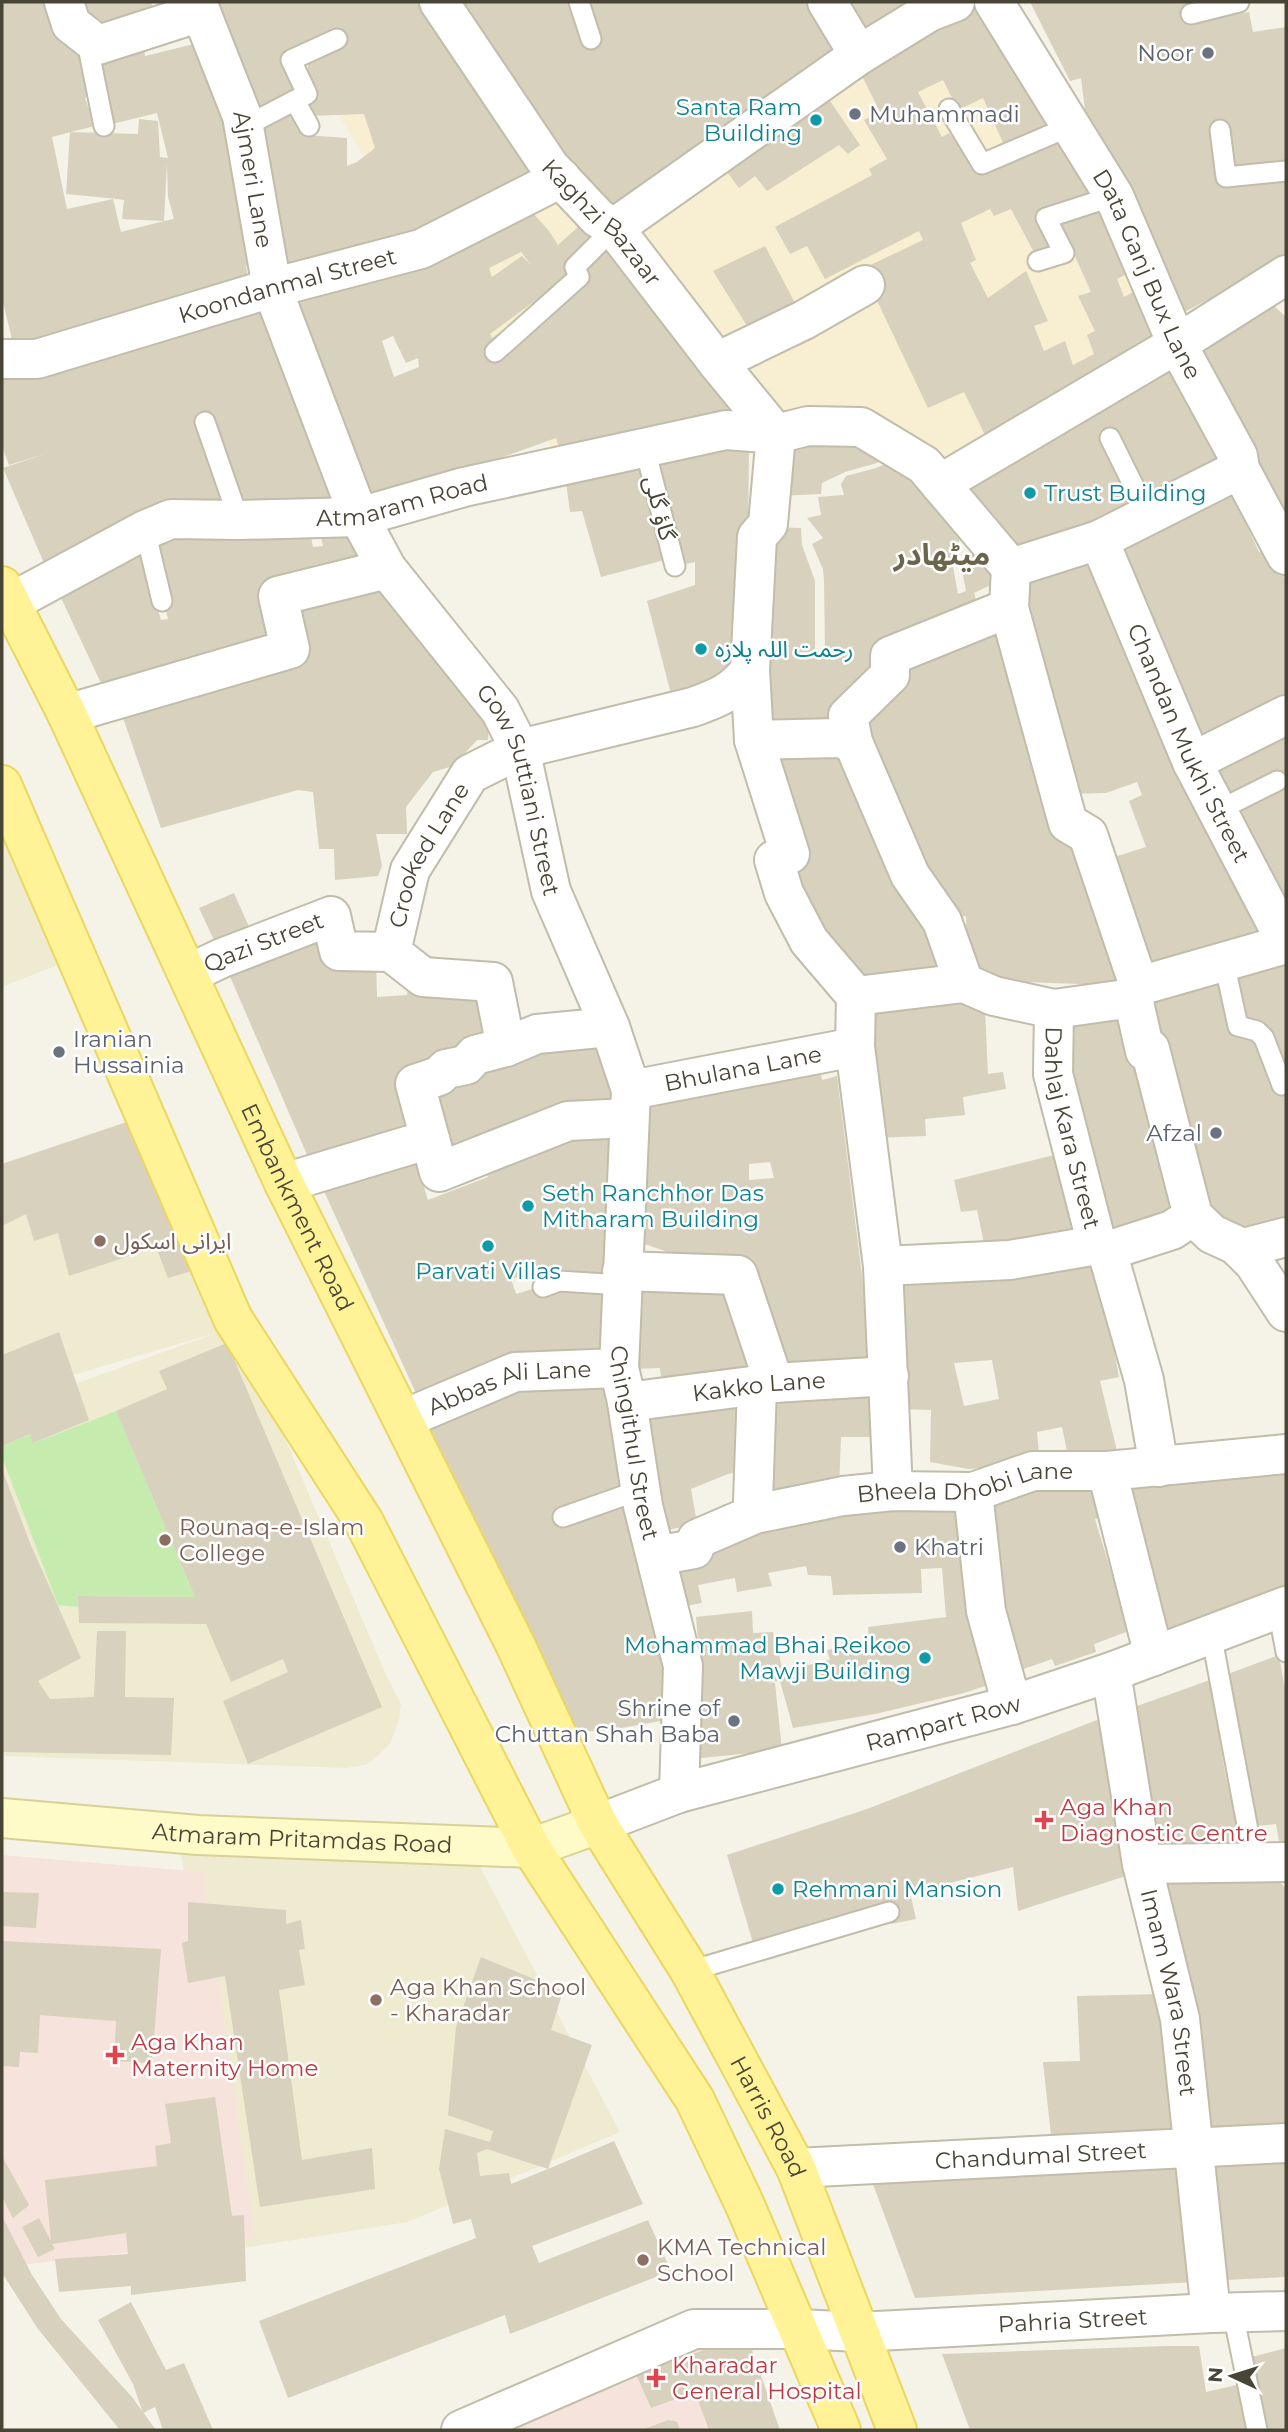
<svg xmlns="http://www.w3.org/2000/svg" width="1288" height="2432" font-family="Montserrat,'Noto Sans Arabic',sans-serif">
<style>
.commercial{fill:#f8eed2}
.education{fill:#efebd1}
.medical{fill:#f6e3db}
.green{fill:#c6ebaf}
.building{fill:#d7d1bd;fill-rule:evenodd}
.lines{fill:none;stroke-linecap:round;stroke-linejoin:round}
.service-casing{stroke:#c1bdaa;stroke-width:23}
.minor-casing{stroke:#c1bdaa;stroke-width:42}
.tertiary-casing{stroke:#c1bdaa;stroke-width:42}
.secondary-casing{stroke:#d7d196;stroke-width:42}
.primary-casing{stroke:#ead760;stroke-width:42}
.service{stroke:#fff;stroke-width:19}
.minor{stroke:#fff;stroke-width:38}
.tertiary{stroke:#fff;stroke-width:38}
.secondary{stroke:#fffbc8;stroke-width:38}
.primary{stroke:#fff297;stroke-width:38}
.worship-dot{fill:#6b7280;stroke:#fff;stroke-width:2.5}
.culture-dot{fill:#0f9aa8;stroke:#fff;stroke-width:2.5}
.education-dot{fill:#8d6e63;stroke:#fff;stroke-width:2.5}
.health-dot{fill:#e0444e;stroke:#fff;stroke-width:2.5}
.labels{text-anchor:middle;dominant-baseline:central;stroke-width:5;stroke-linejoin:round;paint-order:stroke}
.worship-label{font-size:23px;fill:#5b616d;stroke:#fff;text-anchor:end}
.culture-label{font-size:23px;fill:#0d838f;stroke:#fff;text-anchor:start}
.street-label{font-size:23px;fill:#494536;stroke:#fff}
.education-label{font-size:23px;fill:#785e54;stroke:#fff;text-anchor:start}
.health-label{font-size:23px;fill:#be3a42;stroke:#fff;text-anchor:start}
.district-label{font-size:30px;font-weight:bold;fill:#6c654d;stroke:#fff}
</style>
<rect width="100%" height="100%" fill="#f5f3e8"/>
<path class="commercial" d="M269,2H828L859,55L955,2H994L1177,344L940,484L852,427L563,467L495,352L421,249Z"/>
<path class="education" d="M2,785L75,958L2,987Z
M143,1116L237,1326L384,1670L401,1704L399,1720L390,1744L373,1760L365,1765L347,1768L2,1756V1410L219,1332L2,1396V1164Z
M180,1846L479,1865L620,2132L408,2222L237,2249Z"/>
<path class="medical" d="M2,1855L203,1872L255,2238L2,2267Z
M706,2327L748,2430H464Z"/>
<path class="green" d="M116,1411L195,1597L79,1596L78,1607L58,1605L2,1457V1446L31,1434L34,1443Z"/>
<path class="building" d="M2,2H53L85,58L91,96L85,98L95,126L67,133L52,137L67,209L113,199L121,232L164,221L122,219L124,200L117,199L66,194L70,132L138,134L139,119L158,121L160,157L168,158L157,113L112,124L97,55L143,44L145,56L198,43L232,144L252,266H246L249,283L14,348L2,298ZM167,164L168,197L174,219L164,221Z
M72,2H151L156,17L124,28L92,22Z
M209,2H417L468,75L541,170L390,252L287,275L249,128L298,110L306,135L347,138V166L357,162L375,148L364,114L308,116V63L343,47L338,35L286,58L304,91L258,116Z
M453,2H813L847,56L610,212L544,130Z
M844,2H934L868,41Z
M970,2H986L1055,127L1005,147L983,98L958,110L943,80L918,92L942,137L949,133L980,172L1062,140L1090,197L1053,210L1056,250L1036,256L1011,209L994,216L990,209L961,223L976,260L970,263L988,298L1026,271L1048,321L1034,326L1044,351L1065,341L1073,365L1094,354L1087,335L1095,331L1078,296L1091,292L1059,220L1097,207L1127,274L1117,279L1124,297L1133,292L1158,345L988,441L964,392L928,408L862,269L923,240L919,231L825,279L807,246L790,254L775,227L865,179L872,175L869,169L887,159L864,120L880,112L855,62Z
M1030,2H1195L1184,5L1186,23L1249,12L1253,32L1286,27V263L1251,277L1179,315L1086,118L1081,78L1070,81Z
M826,95L860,145L848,154L839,145L767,191L755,176L739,188L721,164Z
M522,201L549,231L558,245L590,216L605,232L573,273L490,334L492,338L582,275L613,235L739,405L702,420L563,460L556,438L360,508L283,293ZM521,252L532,266L522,256L492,277L489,268ZM393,336L406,363L418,358L419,367L394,377L382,341Z
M765,246L804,320L757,342L713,271Z
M265,301L341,508L232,505L47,570L3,468L48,453L9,465L2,446V375Z
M1271,303L1286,317V523L1193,348Z
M1168,358L1225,466L1147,505L1113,436L1101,443L1139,514L1016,560L956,488Z
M788,435L852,445L890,456L877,463L845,472L822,483L821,494L779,496Z
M693,445L749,448L748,536L741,664L673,702L647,601L695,585V562L677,566L647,457Z
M645,457L672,558L601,577L582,511L570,512L565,474Z
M901,457L966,521L952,561L958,594L966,591L960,560L977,551L999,581L974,593L981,616L845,705L843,730L760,732L766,527L801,528L802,545L815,581V651L825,652L824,581L823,569L812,544L823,538L807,518L821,515L818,497L844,495L841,484L846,476L876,468Z
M1228,486L1259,552L1269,548L1286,580V703L1200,745L1112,543Z
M309,526L313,547L323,546L320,533L354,527L362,564L319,577L317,564L271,588L284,643L106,694L56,587L139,543L161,620L168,619L149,545L186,528Z
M1097,552L1277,938L1146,970L1108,859L1146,847L1129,801L1142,795L1137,782L1106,793L1069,794L1014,586Z
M382,574L490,701L488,740H477L453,766L433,772L406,807L407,834H376L382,866L378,876L335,880L334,849H319L313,792L298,790L161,828L120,709L296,654L285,601Z
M1007,613L1116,970V980L1108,985L967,980L966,916L947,920L920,865L914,832L898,837L853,719L901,673Z
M1286,725V918L1205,763Z
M833,742L955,971L904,981L899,971L856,990L780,865L810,855L795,806L783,810L780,752Z
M234,893L254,938L219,951L199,908Z
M326,927L376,959L377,997L407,995L408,989L493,982L506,1047L401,1097L413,1134L311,1164L225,965Z
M1286,953V1070L1270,1031L1256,1020H1241L1232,970Z
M1219,980L1286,1085V1233L1210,1226L1145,999Z
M984,988L988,1074L1003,1072L1006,1089L963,1097L965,1115L925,1119L926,1136L871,1138L865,1001Z
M1127,1009L1182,1206L1108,1239L1056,1017Z
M606,1031L623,1107L438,1153L420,1089Z
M818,1061L822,1080L837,1076L874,1371L781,1378L745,1279L639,1242L641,1099ZM770,1162L774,1178L749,1180V1164Z
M130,1121L195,1270L168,1278L156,1247L69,1276L58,1233L34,1241L26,1214L2,1226V1164Z
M620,1133L608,1357L419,1400L323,1189L416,1161L428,1200L488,1177L484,1166L549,1136ZM559,1266V1281L516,1294L511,1279Z
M1062,1153L1084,1234L985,1248L977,1210L961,1212L954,1180Z
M1091,1254L1111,1334L1119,1377L1100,1381L1119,1459L1070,1466L1062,1427L1037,1432L1040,1464L968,1469L930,1462L931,1410L903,1409L900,1273ZM992,1360L999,1399L964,1406L954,1363Z
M637,1280L735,1283L767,1378L662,1387L660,1368L633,1369Z
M59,1332L89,1420L33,1443L30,1434L2,1446V1355Z
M227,1343L382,1707L248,1764L223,1701L288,1672L283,1659L231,1682L206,1624L79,1623L78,1596L195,1597L116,1411L167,1389L159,1371Z
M604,1372L623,1501L668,1638L666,1720L605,1731H577L570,1730L424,1419L503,1386Z
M878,1392V1437H841L839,1489L764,1490V1393Z
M752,1397L748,1470L728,1474L691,1489L697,1523L657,1533L637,1407Z
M1286,1466V1585L1158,1633L1117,1478Z
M2,1469L30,1543L81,1658L38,1681L50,1699L94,1697L97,1631H126L125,1697L174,1698L171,1755L2,1752Z
M1098,1478L1108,1516L1095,1519L1129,1631L1094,1644L1096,1652L1055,1666L1052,1659L1018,1671L996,1602L985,1495Z
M967,1500L994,1683L964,1693L875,1714L793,1728L780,1681L767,1682L775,1683L782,1750L692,1759L694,1651L699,1650L696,1617L752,1611L753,1633L773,1632L783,1671L830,1660L827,1650L869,1641L868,1627L946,1617L942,1568L921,1569L922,1593L833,1595L831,1576L808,1575L806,1566L768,1573L772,1586L737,1592L735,1578L698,1585L702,1603L676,1608L666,1559L766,1518Z
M1279,1655L1286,1696V1852H1281L1276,1824L1257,1826L1228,1674Z
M1210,1680L1224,1767L1241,1844L1151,1856L1123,1711Z
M1110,1715L1135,1873L1018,1911L1013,1867L910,1893L916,1919L891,1924L888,1913L754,1946L727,1855L867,1809Z
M1271,1871L1286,1889V2133L1202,2137L1167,1878Z
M2,1892L39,1893L36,1928L2,1926Z
M188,1902L286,1910V1924L301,1920L305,1949L299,1950L305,1985L279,1990L302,2160L372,2148L375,2189L260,2207L225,1976L188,1983L182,1943L188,1941Z
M2,1941L161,1949L152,2063L114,2061L116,2021L40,2015L38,2053L20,2052L19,2067L2,2066Z
M481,1957L563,1991L551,2030L592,2045L548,2169L614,2141L643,2204L532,2246L539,2263L648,2220L671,2271L510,2334L505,2315L288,2398L259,2321L476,2238L471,2219L453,2224L439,2169L445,2129L490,2142L493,2131L448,2115L456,2027ZM487,2149L548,2169L511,2184L509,2173L480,2176L477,2153Z
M1161,1994L1169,2046L1172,2141L1052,2145L1043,2062L1080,2061L1077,1996Z
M215,2097L232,2216L244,2215L246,2281L131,2295V2286L59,2292L55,2259L128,2254L126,2233L52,2244L55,2249L38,2257L22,2227L39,2218L51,2241L45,2180L157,2166L155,2146L171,2143L165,2104Z
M1286,2153V2277L1224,2280L1212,2157Z
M2,2156L29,2205L13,2218L2,2197Z
M1184,2158L1195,2282L915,2298L870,2176Z
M2,2216L32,2275L61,2319L132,2397L156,2430H120L38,2329L2,2273Z
M131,2302L166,2370L184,2363L213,2430H163L155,2407L143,2413L133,2384L98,2320Z
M721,2344L752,2350L780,2430H709L695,2392L651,2408L636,2374Z
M1166,2346H1199L1206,2392L1241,2384L1251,2430H970L942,2354Z
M1286,2348V2430H1263L1248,2358Z
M668,2420L677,2422L680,2430H642Z"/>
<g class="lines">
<defs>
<path id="service" d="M579,2L591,39
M1191,14L1239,2
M86,37L104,126
M295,101L309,126
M949,109L982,164L1071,126
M244,127L307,94L291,60L337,39
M1220,130L1226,177L1286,171
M1038,261L1064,253L1046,218L1114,196
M495,352L579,277L575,267L614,228
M205,422L239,520
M1110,438L1148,515
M645,449L675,566
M145,530L162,601
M1217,811L1277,781
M1224,962L1238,1026L1257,1031L1264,1038L1282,1085
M543,1287L559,1281L622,1285
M563,1517L640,1490
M1278,1609L1286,1652
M1211,1633L1254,1862
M690,1971L889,1912
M1233,2313L1257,2430"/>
<g id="minor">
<path d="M64,2L71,24L98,45L201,12"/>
<path id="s1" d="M197,2L242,116L272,288L359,517L387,569L500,710L520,749L551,891L610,1027L631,1090L619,1368L627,1402L643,1506L683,1666L679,1793"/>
<path id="s2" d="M439,2L550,167L598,218L614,228L717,362L776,434L768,524L757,537L750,670L754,740L790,854L774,860L784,893L809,941L856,996L855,1047L883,1266L893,1491"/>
<path d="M827,2L859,55"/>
<path id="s3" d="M994,2L1114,196L1177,344L1238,456L1240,469L1286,555"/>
<path d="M614,228L859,55L929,12L955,2"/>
<path id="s4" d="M2,359H37L272,288L421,249L561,178"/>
<path d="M717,362L804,320L865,285"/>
<path d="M940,484L1177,344L1286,275"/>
<path id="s5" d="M1099,540L1192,762L1286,942"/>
<path id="s6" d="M10,603L145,530L171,519L239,520L359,517L464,487L726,430L776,434L808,426L861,427L924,465L1011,568"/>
<path d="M1009,608L1068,823L1088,835L1139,986"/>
<path d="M67,714L290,649L278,596L387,569"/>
<path d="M754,740L838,738L853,742"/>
<path d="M1192,762L1286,715"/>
<path id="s7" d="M391,952L410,870L470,774L520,749L693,707C718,698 734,692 750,670"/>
<path id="s8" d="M188,974L222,958L331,916L339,951L391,952L423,977L493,982L506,1047"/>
<path d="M964,983L942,921L910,875L853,742L848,716L890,675V656L1009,608L1011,568L1099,540L1240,469"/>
<path d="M856,996L964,983L994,996L1054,1009L1133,998L1139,986L1286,944"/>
<path d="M1133,998L1145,1051L1150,1049L1193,1216L1212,1234L1236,1245L1254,1263L1286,1312"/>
<path id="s9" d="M1054,1009L1053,1074L1097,1245"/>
<path id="s10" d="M631,1090L855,1047"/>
<path d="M430,1139L415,1084L439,1076L446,1069L466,1065L475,1055L506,1047L537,1034L610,1027"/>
<path d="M284,1183L430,1139L439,1172L568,1121L628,1118"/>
<path d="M1240,1249L1286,1237"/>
<path d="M1107,1251L1144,1380L1159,1467"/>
<path d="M883,1266L1010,1260L1097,1245L1107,1251L1172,1230L1193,1216"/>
<path d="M622,1271L738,1275L774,1383"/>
<path id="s11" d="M627,1402L774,1383L889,1376"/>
<path id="s12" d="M404,1419L515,1372L619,1368"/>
<path d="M1107,1471L1154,1656"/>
<path d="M973,1492L986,1611L1012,1705"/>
<path d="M755,1514L753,1501L757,1387"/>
<path id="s13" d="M656,1556L694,1549L697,1539L755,1514L843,1496L893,1491L973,1492L1033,1471H1107L1286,1454"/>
<path id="s14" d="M1111,1672L1142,1864L1180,2019L1211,2313"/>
<path d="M1142,1864L1286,1862"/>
<path id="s15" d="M796,2168L1286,2143"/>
<path d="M461,2430L694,2329H799L859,2332"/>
</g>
<g id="tertiary">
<path id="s16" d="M598,1824L679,1793L1012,1705L1111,1672L1286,1606"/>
<path id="s17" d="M859,2332L1211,2313L1286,2311"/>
</g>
<g id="secondary">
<path id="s18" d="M2,1818L198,1835L531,1848L598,1824"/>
</g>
<g id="primary">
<path id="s19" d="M2,586L67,714L284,1183L515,1644L598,1824L690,1971L796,2168L897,2430"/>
<path d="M2,785L233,1319L364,1522L531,1848L695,2100L744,2203L841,2430"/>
</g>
</defs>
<use href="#service" class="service-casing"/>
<use href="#minor" class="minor-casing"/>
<use href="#tertiary" class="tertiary-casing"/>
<use href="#secondary" class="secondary-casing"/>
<use href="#primary" class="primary-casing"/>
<use href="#service" class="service"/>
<use href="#minor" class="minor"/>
<use href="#tertiary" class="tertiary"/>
<use href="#secondary" class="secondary"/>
<use href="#primary" class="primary"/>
</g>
<g class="worship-dot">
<circle cx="1208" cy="53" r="7"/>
<circle cx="855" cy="114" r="7"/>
<circle cx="59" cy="1052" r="7"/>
<circle cx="1216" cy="1133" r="7"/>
<circle cx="900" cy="1547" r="7"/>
<circle cx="734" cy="1721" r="7"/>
</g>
<g class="culture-dot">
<circle cx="816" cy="120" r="7"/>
<circle cx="1030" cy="493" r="7"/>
<circle cx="701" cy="649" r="7"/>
<circle cx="528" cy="1206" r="7"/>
<circle cx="488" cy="1246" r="7"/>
<circle cx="925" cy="1658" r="7"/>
<circle cx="778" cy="1889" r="7"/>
</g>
<g class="education-dot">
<circle cx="100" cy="1241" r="7"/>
<circle cx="165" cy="1540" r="7"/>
<circle cx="376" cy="2000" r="7"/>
<circle cx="643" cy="2260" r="7"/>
</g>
<g class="health-dot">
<path d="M1040.5 1809.5h7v7h7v7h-7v7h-7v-7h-7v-7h7z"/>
<path d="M111.5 2044.5h7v7h7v7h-7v7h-7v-7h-7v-7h7z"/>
<path d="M652.5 2367.5h7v7h7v7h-7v7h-7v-7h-7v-7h7z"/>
</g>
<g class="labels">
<g class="worship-label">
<text x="1194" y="53">Noor</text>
<text x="869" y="114" text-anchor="start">Muhammadi</text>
<text x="73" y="1039" text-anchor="start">Iranian<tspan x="73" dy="26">Hussainia</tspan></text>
<text x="1202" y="1133">Afzal</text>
<text x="914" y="1547" text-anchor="start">Khatri</text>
<text x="720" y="1708">Shrine of<tspan x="720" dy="26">Chuttan Shah Baba</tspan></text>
</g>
<g class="culture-label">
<text x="802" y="107" text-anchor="end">Santa Ram<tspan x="802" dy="26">Building</tspan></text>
<text x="1044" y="493">Trust Building</text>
<text x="715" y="649">رحمت اللہ پلازہ</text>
<text x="542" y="1193">Seth Ranchhor Das<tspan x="542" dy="26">Mitharam Building</tspan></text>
<text x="488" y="1271" text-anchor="middle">Parvati Villas</text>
<text x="911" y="1645" text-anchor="end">Mohammad Bhai Reikoo<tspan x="911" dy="26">Mawji Building</tspan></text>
<text x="792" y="1889">Rehmani Mansion</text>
</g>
<g class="street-label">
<text stroke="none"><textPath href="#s1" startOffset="187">Ajmeri Lane</textPath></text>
<text stroke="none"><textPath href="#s2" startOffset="275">Kaghzi Bazaar</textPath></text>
<text stroke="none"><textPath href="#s3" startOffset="313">Data Ganj Bux Lane</textPath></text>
<text stroke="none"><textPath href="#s4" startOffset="296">Koondanmal Street</textPath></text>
<text stroke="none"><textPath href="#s6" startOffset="415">Atmaram Road</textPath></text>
<text transform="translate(660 508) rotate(75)">گاؤ گلی</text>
<text stroke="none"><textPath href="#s5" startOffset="222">Chandan Mukhi Street</textPath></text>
<text stroke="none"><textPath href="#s1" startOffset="864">Gow Suttiani Street</textPath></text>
<text stroke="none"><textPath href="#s7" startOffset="105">Crooked Lane</textPath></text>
<text stroke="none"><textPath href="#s8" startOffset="82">Qazi Street</textPath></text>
<text stroke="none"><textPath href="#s10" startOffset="114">Bhulana Lane</textPath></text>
<text stroke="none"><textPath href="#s9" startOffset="121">Dahlaj Kara Street</textPath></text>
<text stroke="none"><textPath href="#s19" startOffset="688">Embankment Road</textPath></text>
<text stroke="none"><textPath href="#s11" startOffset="133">Kakko Lane</textPath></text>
<text stroke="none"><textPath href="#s12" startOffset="112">Abbas Ali Lane</textPath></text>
<text stroke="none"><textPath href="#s1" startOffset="1540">Chingithul Street</textPath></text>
<text stroke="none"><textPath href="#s13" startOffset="326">Bheela Dhobi Lane</textPath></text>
<text stroke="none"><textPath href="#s16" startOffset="360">Rampart Row</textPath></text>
<text stroke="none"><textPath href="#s18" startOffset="301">Atmaram Pritamdas Road</textPath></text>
<text stroke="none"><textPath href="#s14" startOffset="326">Imam Wara Street</textPath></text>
<text stroke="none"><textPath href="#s19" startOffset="1713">Harris Road</textPath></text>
<text stroke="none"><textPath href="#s15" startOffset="245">Chandumal Street</textPath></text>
<text stroke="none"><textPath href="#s17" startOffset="214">Pahria Street</textPath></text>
</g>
<g class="education-label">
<text x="114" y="1241">ایرانی اسکول</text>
<text x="179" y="1527">Rounaq-e-Islam<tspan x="179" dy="26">College</tspan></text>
<text x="390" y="1987">Aga Khan School<tspan x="390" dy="26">- Kharadar</tspan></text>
<text x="657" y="2247">KMA Technical<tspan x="657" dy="26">School</tspan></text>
</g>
<g class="health-label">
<text x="1060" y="1807">Aga Khan<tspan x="1060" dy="26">Diagnostic Centre</tspan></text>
<text x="131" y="2042">Aga Khan<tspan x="131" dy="26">Maternity Home</tspan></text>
<text x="672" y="2365">Kharadar<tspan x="672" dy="26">General Hospital</tspan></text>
</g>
<g class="district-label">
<text x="942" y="554">میٹھادر</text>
</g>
</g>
<rect width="1288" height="2432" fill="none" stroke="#494536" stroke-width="7"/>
<g transform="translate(1232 2376) rotate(274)" stroke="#ffffff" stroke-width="5" paint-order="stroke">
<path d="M0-5L12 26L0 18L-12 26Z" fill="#494536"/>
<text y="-10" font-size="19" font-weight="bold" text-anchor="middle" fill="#494536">N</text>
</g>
</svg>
